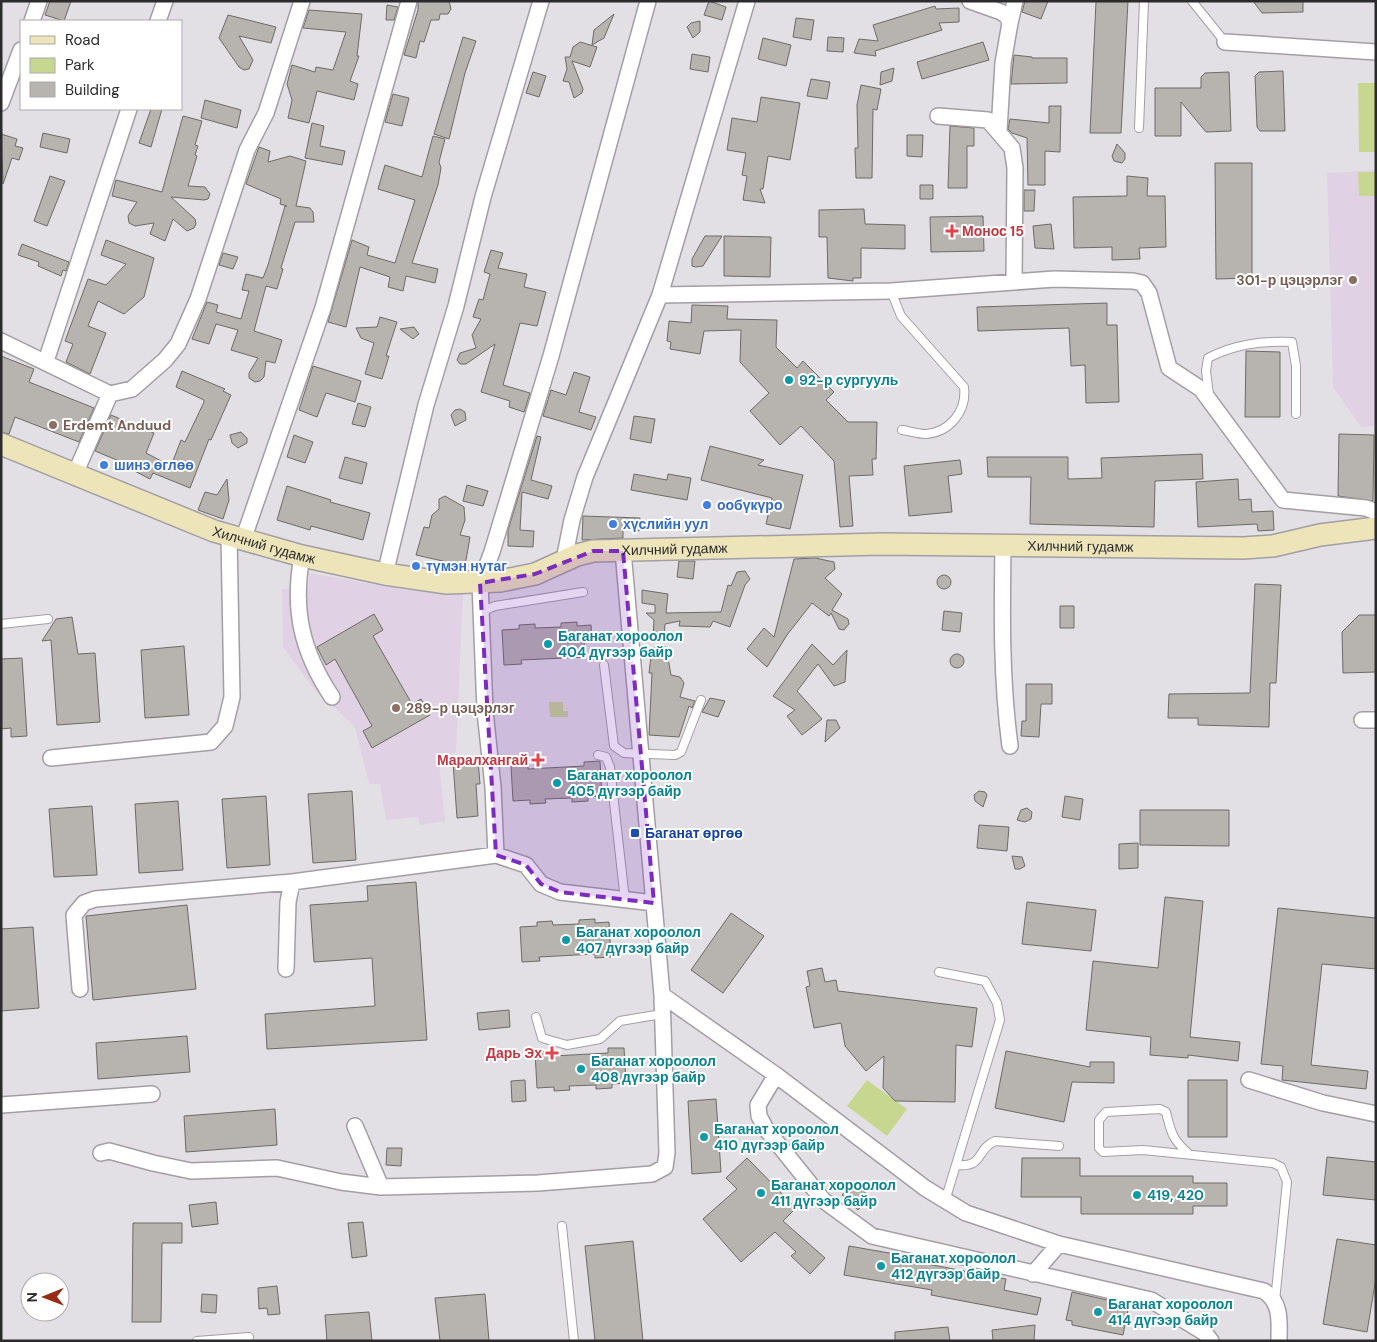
<svg xmlns="http://www.w3.org/2000/svg" width="1377" height="1342" font-family="'DM Sans',sans-serif">
<style>
.education{fill:#e1d1e4}
.green{fill:#c8d790}
.building{fill:#b7b3ae;stroke:#6e6a66}
.lines{fill:none;stroke-linecap:round;stroke-linejoin:round}
.service-casing{stroke:#a29fa4;stroke-width:10}
.minor-casing{stroke:#a29fa4;stroke-width:18}
.secondary-casing{stroke:#a29fa4;stroke-width:24}
.service{stroke:#fff;stroke-width:8}
.minor{stroke:#fff;stroke-width:15}
.secondary{stroke:#eee4ba;stroke-width:21}
.marked{fill:#7b2cbf;fill-opacity:0.2;stroke:#7b2cbf;stroke-width:4;stroke-dasharray:10 6;stroke-linejoin:round}
.health-dot{fill:#e0444e;stroke:#fff;stroke-width:2}
.education-dot{fill:#8d6e63;stroke:#fff;stroke-width:2}
.culture-dot{fill:#0f9aa8;stroke:#fff;stroke-width:2}
.shop-dot{fill:#3f7fe0;stroke:#fff;stroke-width:2}
.transit-dot{fill:#1a4fb4;stroke:#fff;stroke-width:2}
.labels{text-anchor:middle;dominant-baseline:central;stroke-width:4;stroke-linejoin:round;paint-order:stroke}
.health-label{font-size:14px;font-weight:bold;fill:#be3a42;stroke:#fff;text-anchor:end}
.education-label{font-size:14px;font-weight:bold;fill:#785e54;stroke:#fff;text-anchor:start}
.culture-label{font-size:14px;font-weight:bold;fill:#0d838f;stroke:#fff;text-anchor:start}
.shop-label{font-size:14px;font-weight:bold;fill:#366cbe;stroke:#fff;text-anchor:start}
.street-label{font-size:14px;fill:#2b2a2c;stroke:#fff}
.transit-label{font-size:14px;font-weight:bold;fill:#164399;stroke:#fff;text-anchor:start}
</style>
<rect width="100%" height="100%" fill="#e3e0e5"/>
<path class="education" d="M1376,170V426L1361,427L1333,387L1327,173Z
M310,573L405,590L463,594L456,752L439,763L445,821L420,825L418,817L386,820L380,784H369L355,727L313,688L283,647L282,589L308,587Z"/>
<path class="green" d="M1376,83V152H1359L1358,83Z
M1358,172H1376V196H1359Z
M549,702H563V711H568V717H550Z
M867,1080L907,1109L887,1136L847,1106Z"/>
<path class="building" d="M50,1H71L64,21L45,15Z
M418,1H449L451,9L448,14H440L439,20H431L424,42L420,41L416,58L404,55L418,10Z
M709,1L726,7L722,20L704,15Z
M1025,1H1048L1041,19L1022,12Z
M1096,1H1128L1121,133H1090Z
M1253,1H1303V12L1262,13Z
M387,5L398,7L394,20H386Z
M935,6L936,9L959,8V22L939,23L942,30L875,51L876,56L854,53L859,39L878,41L873,25Z
M309,10L362,14L357,56H359L350,81L358,84L354,100L317,91L309,123L288,118L292,100L287,84L292,65L315,72L316,67L333,70L346,32L303,28Z
M614,14L604,38L592,45L594,30Z
M228,15L276,27L271,43L239,36L253,60L249,69L244,70L239,67L219,38Z
M796,18L814,20L811,40L793,37Z
M700,21V32L693,38L687,27L691,23Z
M463,37L476,41L465,73L449,139L434,134Z
M828,37L844,38L843,52L827,51Z
M763,38L791,45L786,66L758,59Z
M580,42L597,47L590,67L572,61L583,89L582,93L574,98L569,82L563,81L567,69L565,57H570L573,47Z
M983,42L989,60L922,79L917,62Z
M692,54L710,57L708,72L690,69Z
M1014,55L1032,57V58H1067V83L1011,84Z
M894,68L892,81L880,85L881,72Z
M1283,71L1285,131H1260L1257,127L1255,76L1259,72Z
M533,72L546,76L539,97L526,93Z
M1229,72L1231,131L1206,132L1181,102V136H1155V88H1201V77L1205,73Z
M811,79L830,82L827,99L807,96Z
M861,85L881,89L877,110L873,109L872,178H856L855,148H858L857,105Z
M393,94L409,98L402,126L385,122Z
M761,97L800,103L790,160L768,156L763,189H760L765,203L743,200L747,176L742,175L746,153L727,150L732,118L757,122Z
M205,100L241,110L237,128L201,118Z
M1049,106H1061L1060,152L1045,151V185H1028L1027,138L1012,133L1008,129L1010,119L1049,123Z
M151,109H162L151,147L139,143Z
M183,116L202,121L195,145L198,146L195,155L197,156L188,186L205,187L210,194L208,199L204,200L171,197L195,219L196,224L194,228L187,231L173,219L165,241L150,234L154,223L135,226L129,223L128,216L137,202L112,196L116,180L162,192Z
M312,123L324,126L320,146L345,151L342,165L305,158Z
M950,126L974,128V146H967V188H948Z
M43,133L70,139L67,153L40,147Z
M1,134L17,139L15,146L23,148L19,160L12,158L3,184Z
M907,135H923L922,157L907,156Z
M433,136L445,139L439,162L441,168L438,185L412,263L438,269L435,283L406,276L403,291L388,287L390,277L360,267L346,327L328,322L352,240L369,247L367,255L395,263L415,200L378,189L385,165L422,177Z
M1117,144L1125,153V159L1122,163L1114,161L1112,156Z
M259,147L270,151L268,162L290,156L306,161L296,206L310,208L313,212L314,222H295L281,268L283,269L277,289L266,286L254,331L282,340L275,363L266,361L264,377L260,381L255,382L249,378V373L258,358L231,350L238,330L216,324L209,344L192,339L207,302L218,305L216,312L241,319L249,291L242,290L246,274L263,278L268,265L285,206H287L280,204L281,199L246,184Z
M1215,163H1252V278L1216,279Z
M50,176L65,181L47,226L34,221Z
M1127,176L1148,178L1147,196H1165L1166,247L1139,248L1140,259L1112,260V247L1074,248L1073,197L1127,196Z
M920,185H933V199H920Z
M1024,190H1035L1034,211H1024Z
M864,209L865,224L905,225V249L861,248V278H853V281L828,278L827,237H819V210Z
M983,216L984,251L931,252L930,217Z
M1051,224L1054,249L1035,248L1033,226Z
M705,236H722L703,266L696,267L692,266V259Z
M724,236L771,237L770,277L724,276Z
M106,240L154,258L144,297L124,314L98,301L88,326L106,333L90,374L66,362L73,344L65,341L88,279L106,285L126,264L101,255Z
M22,244L69,262L66,271L63,270L61,276L38,266L39,262L18,255Z
M491,250L503,253L498,268L527,274L524,287L546,292L537,326L520,323L503,385L530,393L524,412L509,407L510,401L481,392L495,344L466,364H460L457,360L460,353L476,348L472,335L481,319L473,317L479,299L483,300L490,274L484,272Z
M223,253L238,257L233,269L219,265Z
M1107,303V325H1117L1119,402L1086,403L1085,365L1071,366L1069,328L978,331L977,307Z
M692,305L728,306L727,319L777,320L776,347L797,368L803,361L834,392L826,400L848,422H877L876,459H872L873,475L849,476L853,526L840,527L834,461L801,426L780,445L750,411L769,393L740,362L741,330L704,331L700,354L670,349L671,342L667,341L669,321L691,323Z
M380,317L397,322L386,356H389L382,379L365,374L374,343L361,338L356,328L377,327Z
M414,327L419,334L413,339L400,329Z
M1246,351L1280,352V417H1245Z
M1,356L34,369L29,382L94,408L79,442L15,417L9,434L1,432Z
M313,366L361,381L355,402L326,393L317,417L299,410Z
M182,371L225,389L223,391L231,395L211,440L209,439L190,488L153,473L150,479L123,465L124,463L95,451L111,415L154,433L146,453L171,466L181,440L185,442L204,402V400L176,387Z
M574,372L590,377L579,412L596,417L591,430L543,416L551,390L566,395Z
M358,403L371,407L365,427L352,424Z
M460,409L465,412L466,420L455,426L451,415L455,410Z
M634,416L655,419L651,443L630,439Z
M241,432L247,438V443L238,448L232,443L230,435Z
M1339,434L1374,435L1373,501L1338,496Z
M294,435L313,442L305,463L287,457Z
M537,436L541,437L531,480L552,486L548,499L522,492L520,530L534,531L533,547L508,546V530Z
M710,446L764,460L758,465L803,475L790,529L766,524L772,498L701,480Z
M1202,454L1203,479L1155,481L1154,527L1030,524L1031,477H988L987,457H1068V479L1102,478L1101,458Z
M345,457L367,463L362,484L339,478Z
M960,460L962,474L948,476L952,512L909,516L904,466Z
M634,474L667,480L668,474L691,478L687,500L631,490Z
M227,479L229,500L223,519L198,510L205,492L217,495Z
M1238,479L1239,500L1251,499L1252,512L1273,511L1274,530L1258,531L1257,524L1198,527L1196,482Z
M467,485L488,491L483,506L463,501Z
M287,486L331,500L330,502L370,513L363,540L311,526L310,530L277,520Z
M445,496L464,507L465,520L460,535L470,537L465,566L416,555L424,527L429,528L432,515L439,509V499Z
M583,516L640,518L639,531L623,529V538L582,540Z
M794,559L815,558L834,562L835,569L825,578L842,594L832,610L848,619L849,624L844,630L839,629L831,613L829,616L812,603L787,635L767,667L747,649L764,628L774,637Z
M679,561H695L693,579L677,577Z
M745,571L750,579L745,585L730,627L713,621L710,627L679,626L680,621L665,624L664,638L653,637L654,620L646,613H655V605L642,603V590L668,594L666,613L721,612L728,585L731,586L737,572Z
M937 582a7 7 0 1 1 14 0a7 7 0 1 1-14 0Z
M1255,584L1281,585L1276,683H1270L1269,727L1198,725V718H1168L1169,694L1250,693Z
M1060,606H1074V628H1060Z
M944,611L962,613L960,632L942,630Z
M374,614L383,630L373,636L412,704L421,699L430,715L372,748L363,731L372,726L335,659L326,665L317,647Z
M1359,615H1376V672L1343,673L1342,632Z
M72,617L78,654L95,653L100,722L57,725L51,640L42,641L56,619Z
M577,622V626L591,625L592,640L584,642L586,657L521,660L522,664L504,665L502,630L519,629V625L535,624V628L561,627V623Z
M812,644L833,665L847,650L845,682L834,686L818,664L797,691L822,719L802,735L787,716L795,710L773,696Z
M184,646L189,715L145,718L141,650Z
M666,647L671,675L680,677L684,683L680,697L695,701L692,708L689,706L679,737L649,735L652,673H649L652,648Z
M950 661a7 7 0 1 1 14 0a7 7 0 1 1-14 0Z
M22,658L27,736L11,737V728L1,729V659Z
M1026,684H1052V704H1041L1039,737L1021,736L1022,721H1026Z
M710,698L725,701L718,717L702,712Z
M827,720H836L840,728L825,742Z
M478,760L480,784H476L478,816L457,818L453,762Z
M600,761L602,796L588,797V801L572,802V798L545,799L546,803L530,804V800L513,801L511,766L528,765V769L584,766V762Z
M352,791L356,860L313,863L308,794Z
M979,791L985,792L987,795L983,807L975,801L974,795Z
M266,796L270,865L227,868L222,799Z
M1065,796L1083,799L1080,820L1062,817Z
M178,801L183,870L139,873L135,804Z
M92,806L97,875L54,877L49,809Z
M1027,808L1032,812L1031,819L1025,822L1017,820L1021,810Z
M1140,810H1229V846L1140,845Z
M979,825L1009,827L1007,851L977,848Z
M1138,843V868L1119,869V844Z
M1012,856L1022,857L1025,866L1020,869H1015Z
M416,882L427,1040L267,1049L265,1014L375,1006L372,958L314,962L310,905L368,901L367,886Z
M1165,897L1203,901L1190,1037L1240,1042L1238,1061L1188,1055V1058L1150,1055L1151,1037L1086,1030L1093,961L1158,968Z
M1027,902L1096,910L1091,951L1022,944Z
M187,905L196,989L93,1000L86,916Z
M1278,908L1376,918V969L1322,964L1311,1065L1368,1071L1366,1089L1282,1080L1283,1066L1261,1064Z
M731,913L764,936L723,993L691,970Z
M595,919V923L609,922L611,957L595,958V954L539,957L540,961L522,962L520,927L537,926V922L552,921L553,925L579,924V920Z
M33,927L39,1008L1,1011V929Z
M822,968L825,982L836,980L838,991L977,1008L972,1047L956,1045L955,1102L895,1101L883,1088L884,1056L866,1071L845,1046L841,1023L814,1028L806,987L810,986L807,971Z
M509,1010L510,1027L479,1030L477,1013Z
M187,1036L190,1072L98,1079L96,1043Z
M608,1048H624L626,1083L612,1084V1088L596,1089V1085L569,1086L570,1090L554,1091V1087L537,1088L535,1052L552,1051L553,1056L608,1053Z
M1006,1051L1090,1067V1062H1114V1083L1072,1082L1064,1122L995,1108Z
M525,1080L526,1101L512,1102L511,1081Z
M1188,1080H1227V1137H1188Z
M716,1099L721,1172L692,1174L688,1101Z
M275,1109L277,1145L186,1152L184,1116Z
M387,1148H402L401,1166L386,1165Z
M1327,1157L1376,1162V1200L1323,1195Z
M747,1158L796,1208L783,1221L825,1258L810,1274L791,1256L796,1252L775,1232L741,1262L703,1219L737,1189L726,1178Z
M1022,1158H1080V1176H1193V1183H1227V1206H1193V1214H1081V1197H1021Z
M854,1182L870,1197L858,1210L842,1195Z
M216,1202L218,1224L192,1227L189,1205Z
M363,1222L367,1256L352,1258L348,1223Z
M133,1223H182V1243H162L161,1322H132Z
M1337,1239L1376,1245V1278L1367,1332L1323,1324Z
M633,1241L643,1341H595L585,1246Z
M849,1246L918,1258L917,1262L1006,1279L1004,1290L1041,1298L1037,1315L931,1295L932,1290L844,1275Z
M277,1286L280,1314L268,1315L267,1308L259,1309L258,1288Z
M1072,1292L1129,1305L1123,1335L1072,1325V1321L1066,1320Z
M202,1294L217,1295L216,1313L201,1312Z
M485,1294L489,1341H440L435,1298Z
M369,1312L372,1341H327L325,1315Z
M1035,1325L1034,1341H993L992,1330Z
M948,1327L950,1341H895V1332Z"/>
<g class="lines">
<defs>
<path id="service" d="M1192,1L1225,42
M1139,128L1144,1
M891,291L901,316L964,387C967,411 950,432 926,434C918,434 909,431 902,430
M1209,395L1206,371L1208,358C1235,344 1261,341 1292,342L1296,366V414
M480,612L495,606L583,592
M1,624L48,619
M604,665L614,746L624,753L675,755L681,752L701,700
M598,755L606,757L610,767L625,900
M939,972L985,981L997,1003L1000,1020L945,1201
M536,1017L542,1038L567,1045L600,1039L620,1021L662,1014
M1188,1153C1172,1139 1171,1132 1166,1112L1160,1109L1106,1112L1099,1120V1148L1103,1152L1143,1150L1273,1163L1281,1167L1287,1182L1275,1301
M957,1165C984,1168 976,1149 995,1141L1059,1146
M562,1226L574,1341
M197,1341L249,1337"/>
<path id="minor" d="M970,1L1001,12L1007,16L1010,23L1003,63L999,131
M32,21L39,1
M158,21L165,1
M1010,23L1015,1
M1225,42L1376,52
M1,103L21,50
M938,116L988,120L1012,148L1015,168L1014,282
M660,295L891,291L1055,279L1133,281L1142,283L1149,293L1169,368L1201,389L1283,500L1366,508L1376,512
M1,341L110,394L132,389L165,360L178,344L198,299L247,150L266,113L302,1
M46,361L129,109
M75,474L110,394
M243,540L323,308L409,1
M1003,546C1002,613 1001,679 1010,746
M623,551L662,995L776,1075L925,1188L966,1213L1059,1244L1264,1291C1282,1303 1279,1322 1279,1341
M302,556C292,610 302,652 332,697
M564,560L572,520L585,477L660,295L747,1
M385,574L426,405L456,306L483,197L541,1
M1362,720H1376
M51,758L211,742L225,726L232,697L229,536
M496,855L526,865L541,884L560,892L654,903
M286,969L288,902L292,882L496,855L493,787L485,711L480,583L492,552L551,356L648,1
M80,989L74,915L84,903L95,899L292,882
M776,1075L758,1105L759,1116L766,1129L823,1200L872,1236L1151,1300L1205,1333L1211,1341
M1249,1080L1323,1103L1376,1114
M1,1105L152,1094
M355,1126L381,1187L538,1183L652,1174L665,1167L667,1153L662,995
M101,1153L109,1151L153,1163L191,1171L277,1168L341,1182L381,1187
M1033,1274L1059,1244"/>
<g id="secondary">
<path id="s1" d="M1,444L214,531L302,556L385,574L447,583L500,581L535,574L577,555L593,551L882,544L1243,548L1273,546L1320,535L1376,528"/>
</g>
</defs>
<use href="#service" class="service-casing"/>
<use href="#minor" class="minor-casing"/>
<use href="#secondary" class="secondary-casing"/>
<use href="#service" class="service"/>
<use href="#minor" class="minor"/>
<use href="#secondary" class="secondary"/>
</g>
<path class="marked" d="M593,551H623L654,903L560,892L541,884L526,865L496,855L480,583L535,574Z"/>
<g class="health-dot">
<path d="M949.5 223.5h5v5h5v5h-5v5h-5v-5h-5v-5h5z"/>
<path d="M535.5 752.5h5v5h5v5h-5v5h-5v-5h-5v-5h5z"/>
<path d="M549.5 1045.5h5v5h5v5h-5v5h-5v-5h-5v-5h5z"/>
</g>
<g class="education-dot">
<circle cx="1353" cy="280" r="5"/>
<circle cx="53" cy="425" r="5"/>
<circle cx="396" cy="708" r="5"/>
</g>
<g class="culture-dot">
<circle cx="789" cy="380" r="5"/>
<circle cx="548" cy="644" r="5"/>
<circle cx="557" cy="783" r="5"/>
<circle cx="566" cy="940" r="5"/>
<circle cx="581" cy="1069" r="5"/>
<circle cx="704" cy="1137" r="5"/>
<circle cx="761" cy="1193" r="5"/>
<circle cx="1137" cy="1195" r="5"/>
<circle cx="881" cy="1266" r="5"/>
<circle cx="1098" cy="1312" r="5"/>
</g>
<g class="shop-dot">
<circle cx="104" cy="465" r="5"/>
<circle cx="707" cy="505" r="5"/>
<circle cx="613" cy="524" r="5"/>
<circle cx="416" cy="566" r="5"/>
</g>
<rect class="transit-dot" x="630" y="828" width="10" height="10" rx="2.5"/>
<g class="labels">
<g class="health-label">
<text x="962" y="231" text-anchor="start">Монос 15</text>
<text x="528" y="760">Маралхангай</text>
<text x="542" y="1053">Дарь Эх</text>
</g>
<g class="education-label">
<text x="1343" y="280" text-anchor="end">301-р цэцэрлэг</text>
<text x="63" y="425">Erdemt Anduud</text>
<text x="406" y="708">289-р цэцэрлэг</text>
</g>
<g class="culture-label">
<text x="799" y="380">92-р сургууль</text>
<text x="558" y="636">Баганат хороолол<tspan x="558" dy="16">404 дүгээр байр</tspan></text>
<text x="567" y="775">Баганат хороолол<tspan x="567" dy="16">405 дүгээр байр</tspan></text>
<text x="576" y="932">Баганат хороолол<tspan x="576" dy="16">407 дүгээр байр</tspan></text>
<text x="591" y="1061">Баганат хороолол<tspan x="591" dy="16">408 дүгээр байр</tspan></text>
<text x="714" y="1129">Баганат хороолол<tspan x="714" dy="16">410 дүгээр байр</tspan></text>
<text x="771" y="1185">Баганат хороолол<tspan x="771" dy="16">411 дүгээр байр</tspan></text>
<text x="1147" y="1195">419, 420</text>
<text x="891" y="1258">Баганат хороолол<tspan x="891" dy="16">412 дүгээр байр</tspan></text>
<text x="1108" y="1304">Баганат хороолол<tspan x="1108" dy="16">414 дүгээр байр</tspan></text>
</g>
<g class="shop-label">
<text x="114" y="465">шинэ өглөө</text>
<text x="717" y="505">ообүкүро</text>
<text x="623" y="524">хүслийн уул</text>
<text x="426" y="566">түмэн нутаг</text>
</g>
<g class="street-label">
<text stroke="none"><textPath href="#s1" startOffset="282">Хилчний гудамж</textPath></text>
<text stroke="none"><textPath href="#s1" startOffset="1108">Хилчний гудамж</textPath></text>
<text stroke="none"><textPath href="#s1" startOffset="702">Хилчний гудамж</textPath></text>
</g>
<g class="transit-label">
<text x="645" y="833">Баганат өргөө</text>
</g>
</g>
<rect width="1377" height="1342" fill="none" stroke="#2b2a2c" stroke-width="5"/>
<rect x="20" y="20" width="162" height="90" fill="#ffffff" stroke="#aaaaab"/>
<rect x="30" y="36" width="25" height="8" fill="#eee4ba" stroke="#aaaaab"/>
<text x="65" y="45" font-size="15" fill="#2b2a2c">Road</text>
<rect x="30" y="58" width="25" height="15" fill="#c8d790" stroke="#aaaaab"/>
<text x="65" y="70" font-size="15" fill="#2b2a2c">Park</text>
<rect x="30" y="82" width="25" height="15" fill="#b7b3ae" stroke="#aaaaab"/>
<text x="65" y="95" font-size="15" fill="#2b2a2c">Building</text>
<g transform="translate(45 1297) rotate(269)"><circle r="24" fill="#ffffff" stroke="#aaaaab"/>
<path d="M0-4L9 19L0 12L-9 19Z" fill="#952d16"/>
<text y="-8" font-size="14" font-weight="bold" text-anchor="middle" fill="#2b2a2c">N</text>
</g>
</svg>
